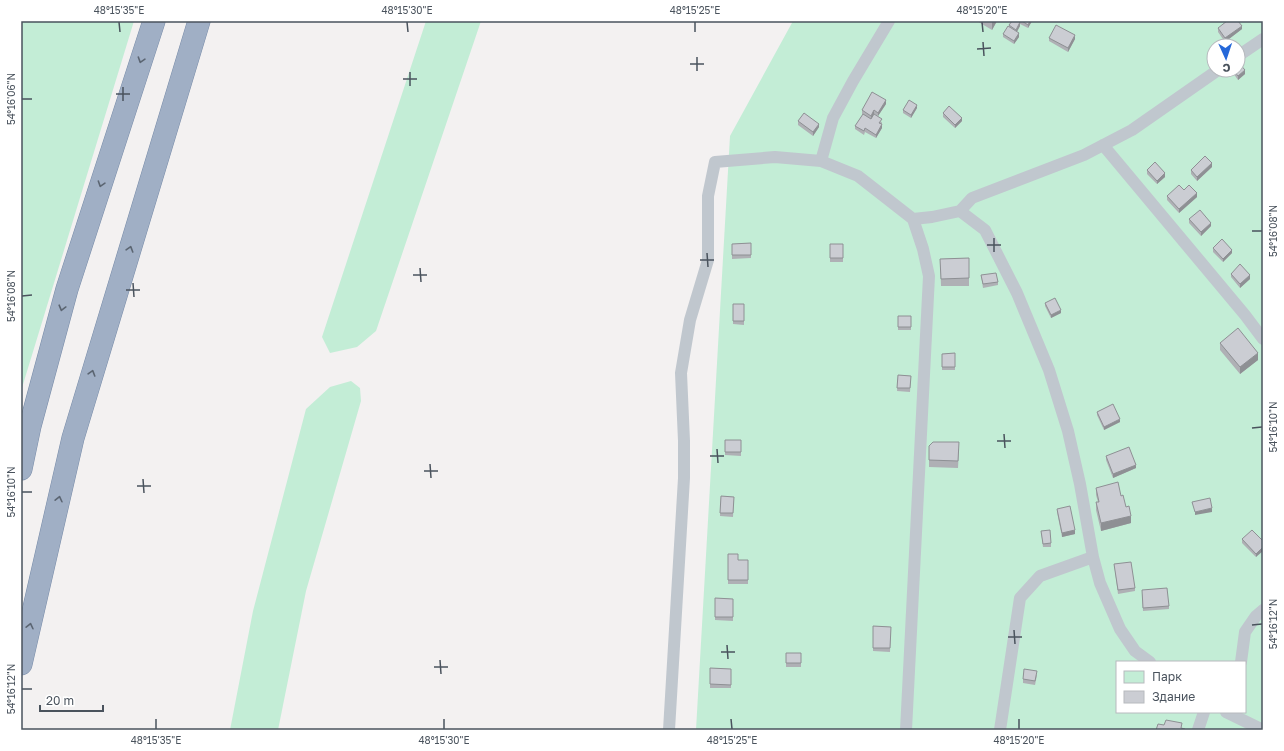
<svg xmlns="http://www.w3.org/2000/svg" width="1284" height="751" font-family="'Golos Text',sans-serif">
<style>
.green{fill:#c3edd6;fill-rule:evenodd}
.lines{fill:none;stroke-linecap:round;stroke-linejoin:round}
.trunk-casing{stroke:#778ba8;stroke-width:23}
.service{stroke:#c0c7ce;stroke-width:12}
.trunk{stroke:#a0afc5;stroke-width:22}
.wall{fill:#afb0b5}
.shaded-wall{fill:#8e9094}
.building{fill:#cbcdd3;stroke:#8e9094}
.oneway{stroke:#5b6572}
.ticks{fill:none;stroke:#4a535d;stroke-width:1.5}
.neatline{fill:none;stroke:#4a535d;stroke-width:1.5}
.ticks-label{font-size:10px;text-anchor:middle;fill:#4a535d}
</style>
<rect width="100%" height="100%" fill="#f3f1f1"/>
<path class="green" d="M21,21H134L21,391Z
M426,21H481L376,331L357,347L330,353L322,337Z
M793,21H1263V730H696L730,136ZM1214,46H1238V70H1214ZM1117,662H1245V712H1117Z
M351,381L360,388L361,401L306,591L278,730H230L253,611L306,409L330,387Z"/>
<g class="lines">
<defs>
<path id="trunk" d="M21,469L30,426L67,289L154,21
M21,664L73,438L199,21"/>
</defs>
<use href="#trunk" class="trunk-casing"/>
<path class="service" d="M1238,56L1263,39
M1103,145L1245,315L1263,339
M821,161L833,118L853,81L889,21
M960,211L985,230L1017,293L1049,370L1068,431L1080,484L1093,557L1100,583L1120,629L1135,651L1150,662
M1241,662L1245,632L1256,616L1263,610
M1226,712L1263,730
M669,730L684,478V441L681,373L690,320L708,260V196L715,162L775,157L821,161L858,176L913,219L932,217L960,211L972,198L1084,155L1132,130L1218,70
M906,730L929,276L923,249L913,219
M1000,730L1020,598L1040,576L1093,557
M1198,730L1204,712"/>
<use href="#trunk" class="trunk"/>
</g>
<path class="wall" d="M977,21H997L992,30Z
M1012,21H1032L1028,28L1020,24V26L1017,32L1019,37L1014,44L1003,37V34L1009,27V25Z
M1218,28L1242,29L1225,42L1218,32Z
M1049,38L1075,39L1068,52L1049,41Z
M1231,70H1238L1245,74L1238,80Z
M886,104L878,116L874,114L871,119L882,122L881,124L882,128L876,138L865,132L864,135L855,129V126L863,114H862V110Z
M917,108L911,118L903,113V110Z
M943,113L962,121L955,128L943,117Z
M798,121L819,127L813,136L798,125Z
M1212,167L1197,181L1191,174V170Z
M1147,170L1165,177L1157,184L1147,174Z
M1184,190L1197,197L1179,213L1167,200V196Z
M1189,219L1211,226L1201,236L1189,223Z
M751,243V258L732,259V244Z
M830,244H843V262H830Z
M1213,248L1232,253L1223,262L1213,252Z
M969,258V286H941L940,259Z
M1231,274L1250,279L1240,288L1231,277Z
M981,275L998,282V285L983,288Z
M1045,303L1061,313L1051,318L1045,306Z
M733,304H744V325L733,324Z
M898,316H911V330H898Z
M1220,343L1258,360L1240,374L1220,350Z
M955,353V370H942V354Z
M898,375L911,376L910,392L897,391Z
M1097,412L1120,422L1104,430L1097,415Z
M725,440H741V456L725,455Z
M929,446L959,449L958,468L929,467Z
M1106,456L1136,468L1113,478L1106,460Z
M1096,488L1121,496L1126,507L1131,523L1101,531L1096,510V502H1098L1096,495Z
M721,496L734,497L733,517L720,516Z
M1057,509L1075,534L1062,537L1057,512Z
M1041,531L1051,543V547H1043Z
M1242,539L1263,541L1256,557L1242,543Z
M728,554L738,560H748V584H728Z
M1114,564L1135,588V591L1118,594Z
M1142,594L1169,606V609L1143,611Z
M715,598L733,599V621L715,620Z
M873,626L891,627L890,652L873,651Z
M786,653H801V667H786Z
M710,668L731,669V688H710Z
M1037,675L1035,685L1023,683V679Z"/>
<path class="shaded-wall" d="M992,21H997L992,30Z
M1030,21H1032L1028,28V25Z
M1020,22V26L1016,33V30Z
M1242,26V29L1225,42V38Z
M1019,33V37L1014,44V41Z
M1075,35V39L1068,52V48Z
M1245,70V74L1238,80V76Z
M886,100V104L878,116V113Z
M917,105V108L911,118V115Z
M874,110V114L871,119V116Z
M962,118V121L955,128V125Z
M819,124V127L813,136V132Z
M882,124V128L876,138V135Z
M1212,163V167L1197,181V177Z
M1165,173V177L1157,184V181Z
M1197,193V197L1179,213V209Z
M1211,223V226L1201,236V232Z
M1232,250V253L1223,262V259Z
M1250,275V279L1240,288V284Z
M1061,310V313L1051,318V315Z
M1258,353V360L1240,374V367Z
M1120,419V422L1104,430V427Z
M1136,465V468L1113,478V474Z
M1212,508V512L1195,515V512Z
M1131,516V523L1101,531V523Z
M1075,530V534L1062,537V533Z
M1263,547V551L1256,557V554Z"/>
<path class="building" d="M1012,21H1018L1020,22L1016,30L1009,25Z
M1022,21H1030L1028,25Z
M1227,21H1238L1242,26L1225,38L1218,28Z
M1056,25L1075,35L1068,48L1049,38Z
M1008,26L1019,33L1014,41L1003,34Z
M1238,62L1245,70L1238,76L1233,70H1238Z
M872,92L886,100L878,113L874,110L871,116L862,110Z
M909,100L917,105L911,115L903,110Z
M949,106L962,118L955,125L943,113Z
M804,113L819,124L813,132L798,121Z
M863,114L871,119L874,114L882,119L879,123L882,124L876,135L865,128L864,131L855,126Z
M1205,156L1212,163L1197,177L1191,170Z
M1155,162L1165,173L1157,181L1147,170Z
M1179,185L1184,190L1189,185L1197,193L1179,209L1167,196Z
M1200,210L1211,223L1201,232L1189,219Z
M1222,239L1232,250L1223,259L1213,248Z
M751,243V255H732V244Z
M830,244H843V258H830Z
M969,258V278L941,279L940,259Z
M1240,264L1250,275L1240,284L1231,274Z
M996,273L998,282L983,284L981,275Z
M1055,298L1061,310L1051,315L1045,303Z
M733,304H744V321H733Z
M898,316H911V327H898Z
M1238,328L1258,353L1240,367L1220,343Z
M955,353V367H942V354Z
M898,375L911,376L910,388H897Z
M1113,404L1120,419L1104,427L1097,412Z
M725,440H741V452H725Z
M933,442H959L958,461L929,460V446Z
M1129,447L1136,465L1113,474L1106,456Z
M1118,482L1121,496L1123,495L1126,507L1129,506L1131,516L1101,523L1096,502H1099L1096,488Z
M721,496L734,497L733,513H720Z
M1210,498L1212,508L1195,512L1192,502Z
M1070,506L1075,530L1062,533L1057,509Z
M1050,530L1051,543L1043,544L1041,531Z
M1252,530L1263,541V547L1256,554L1242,539Z
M728,554H738V560H748V580H728Z
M1131,562L1135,588L1118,590L1114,564Z
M1167,588L1169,606L1143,608L1142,590Z
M715,598L733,599V617H715Z
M873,626L891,627L890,648H873Z
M786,653H801V663H786Z
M710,668L731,669V685L710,684Z
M1024,669L1037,671L1035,681L1023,679Z
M1166,720L1182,723L1181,728L1185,729L1184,730H1156L1158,724L1164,725Z"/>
<defs><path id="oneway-chevron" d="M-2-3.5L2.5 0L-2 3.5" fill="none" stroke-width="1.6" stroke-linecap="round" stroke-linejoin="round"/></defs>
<g class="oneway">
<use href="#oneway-chevron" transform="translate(141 60) rotate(108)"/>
<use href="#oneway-chevron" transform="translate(101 184) rotate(108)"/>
<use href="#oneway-chevron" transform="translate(130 249) rotate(-73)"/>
<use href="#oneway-chevron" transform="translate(62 308) rotate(105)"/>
<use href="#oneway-chevron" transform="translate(92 373) rotate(-73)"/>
<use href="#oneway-chevron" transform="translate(59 499) rotate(-77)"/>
<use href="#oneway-chevron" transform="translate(30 626) rotate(-77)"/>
</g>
<path class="ticks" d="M119,22L120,32M407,22L408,32M695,22V32M982,22L983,32M983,42L984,56M977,49L991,48M697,57V71M690,64H704M410,72V86M403,79H417M123,87V101M116,94H130M22,99H32M1252,231H1262M994,238V252M987,245H1001M707,253L708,267M700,260H714M420,268L421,282M413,275H427M133,283L134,297M126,290H140M22,296L32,295M1252,428L1262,427M1004,434L1005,448M997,441H1011M717,449L718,463M710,456H724M430,464L431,478M424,471H438M143,479L144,493M137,486H151M22,492H32M1252,625L1262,624M1014,630L1015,644M1008,637H1022M727,645L728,659M721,652H735M440,660L441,674M434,667H448M22,689H32M156,719V729M444,719V729M731,719L732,729M1019,719V729"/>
<rect width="1284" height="751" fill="none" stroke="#ffffff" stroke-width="44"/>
<rect x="1116" y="661" width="130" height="52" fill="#ffffff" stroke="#b7babe"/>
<rect x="1124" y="671" width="20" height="12" fill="#c3edd6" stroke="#b7babe"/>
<text x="1152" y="681" font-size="12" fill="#4a535d">Парк</text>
<rect x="1124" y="691" width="20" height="12" fill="#cbcdd3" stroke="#b7babe"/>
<text x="1152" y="701" font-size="12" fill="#4a535d">Здание</text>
<g transform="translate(1226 58) rotate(177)"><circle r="19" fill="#ffffff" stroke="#b7babe"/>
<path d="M0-3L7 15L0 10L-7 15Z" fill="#2568d9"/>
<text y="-6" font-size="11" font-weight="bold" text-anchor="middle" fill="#4a535d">С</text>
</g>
<path d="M40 705v6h63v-6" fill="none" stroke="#4a535d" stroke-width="2"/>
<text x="46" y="705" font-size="12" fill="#4a535d" stroke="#ffffff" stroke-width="3" paint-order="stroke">20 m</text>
<rect x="22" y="22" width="1240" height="707" class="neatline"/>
<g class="ticks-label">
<text x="119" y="14">48°15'35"E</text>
<text x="407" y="14">48°15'30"E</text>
<text x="695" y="14">48°15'25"E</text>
<text x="982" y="14">48°15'20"E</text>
<text transform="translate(11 99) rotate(-90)" y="4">54°16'06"N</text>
<text transform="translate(1273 231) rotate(-90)" y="4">54°16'08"N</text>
<text transform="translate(11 296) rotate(-90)" y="4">54°16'08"N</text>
<text transform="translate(1273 427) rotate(-90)" y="4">54°16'10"N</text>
<text transform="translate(11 492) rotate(-90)" y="4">54°16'10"N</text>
<text transform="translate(1273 624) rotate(-90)" y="4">54°16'12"N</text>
<text transform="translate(11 689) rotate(-90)" y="4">54°16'12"N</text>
<text x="156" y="744">48°15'35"E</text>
<text x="444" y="744">48°15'30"E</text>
<text x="732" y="744">48°15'25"E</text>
<text x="1019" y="744">48°15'20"E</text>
</g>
</svg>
